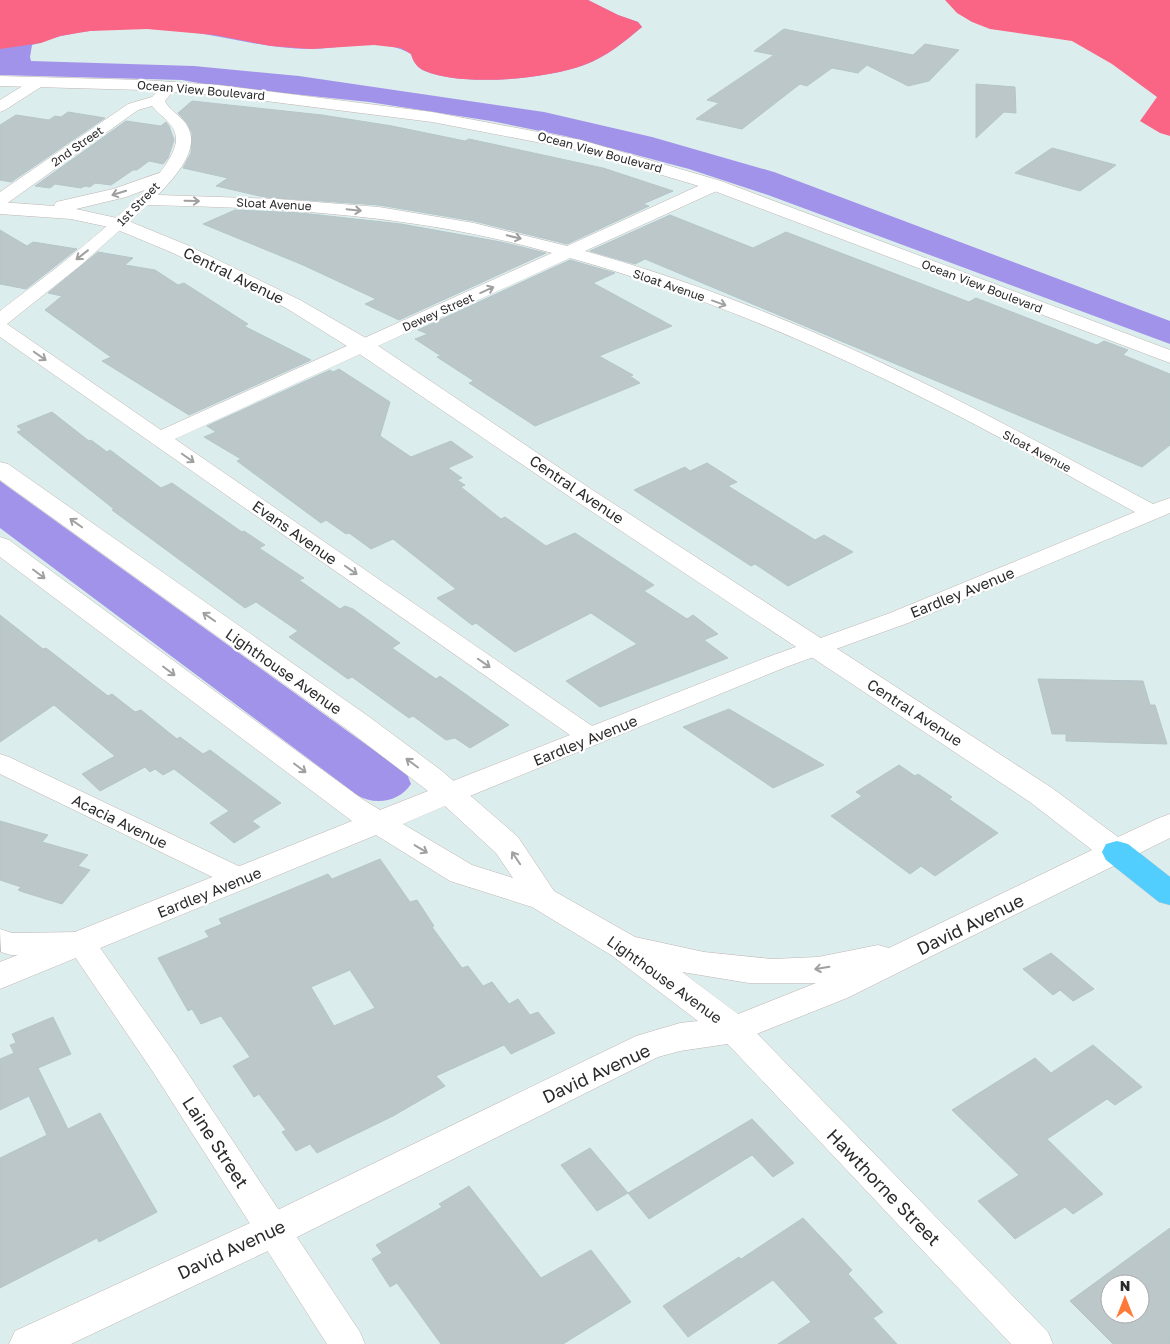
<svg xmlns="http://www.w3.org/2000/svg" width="1170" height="1344" font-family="'Golos Text',sans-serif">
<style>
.green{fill:#a293ea}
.water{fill:#fa6585}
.building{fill:#bbc7c9;stroke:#b5c6ca;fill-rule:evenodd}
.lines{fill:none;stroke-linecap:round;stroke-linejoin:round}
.street-casing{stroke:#c0b5b0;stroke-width:1}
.secondary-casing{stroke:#c0b5b0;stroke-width:1}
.primary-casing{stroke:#ccc;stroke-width:1}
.street{fill:#fff;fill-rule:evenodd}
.secondary{fill:#fff;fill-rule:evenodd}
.primary{fill:#51cdfe;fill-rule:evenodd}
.oneway{stroke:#a0a0a0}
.labels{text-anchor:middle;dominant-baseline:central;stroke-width:4.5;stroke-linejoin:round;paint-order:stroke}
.far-street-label{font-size:12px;fill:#2b2b2b;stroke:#fff}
.street-label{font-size:15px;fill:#2b2b2b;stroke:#fff}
.near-street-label{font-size:18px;fill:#2b2b2b;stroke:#fff}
</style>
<rect width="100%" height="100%" fill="#dcedee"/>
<path class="green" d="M0,0H588L618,15L638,22L642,27C624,42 606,57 584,65C546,79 463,87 425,71C417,68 413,61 411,54C381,36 343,49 310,49C267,49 225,36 182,31C144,27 99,27 61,36C51,38 42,43 32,45L30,57L31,61L194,66L299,76L544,112L652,137L774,172L1170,321V344L768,195L689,169L565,136L491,121L369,102L215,86L182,80L0,75Z
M0,481L407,774L411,784C399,802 375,806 357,795L0,528Z"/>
<path class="water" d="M0,0H588L618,15L638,22L642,27C624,42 606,57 584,65C546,79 463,87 425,71C417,68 413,61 411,54L401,48L374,45L311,49L271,46L215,35L147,29L90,31L60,36L41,43L0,49Z
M945,0H1170V136L1160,133L1140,121L1157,97L1112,64L1072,41L990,29L972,22L957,13Z"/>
<path class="building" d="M784,29L913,55L925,44L959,50L929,81L908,86L867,65L858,73L832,68L807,86L800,84L742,129L696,119L719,103L707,100L774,55L754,51Z
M976,84L1015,87L1016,113L1004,112L976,138Z
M192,101L322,115L392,126L465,141L469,139L603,168L673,191L643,204L649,206L567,244L474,221L379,205L264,197L216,186L228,178L183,168L191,153L192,133L187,123L178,113Z
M68,112L105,118L11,182L0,180V125L16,115L49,120L55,116L61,117Z
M126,121L161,126L166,122L169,126L174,140L168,158L163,164L149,161L137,170H133L111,185L95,183L90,187L85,186L81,188L55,184L50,188L35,186Z
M1052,148L1116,165L1080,191L1015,173Z
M235,210L301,213L401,224L501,242L546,253L399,320L365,304L376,299L303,265L203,224Z
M670,215L753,248L786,232L969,302L976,298L1097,345L1104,341L1128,350L1123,355L1170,374V445L1142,467L645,259L635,264L590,251Z
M0,230L27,246L33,242L77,249L26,289L0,284Z
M98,252L133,258L125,265L155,270L178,285L184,283L248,324L244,326L311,360L189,415L102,361L111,357L45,310L62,296L48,293Z
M570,260L615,273L593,283L672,326L599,356L633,375L630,376L640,383L535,426L469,383L474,381L437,357L441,356L415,339L428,334L418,330Z
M339,369L390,402L380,436L411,457L451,441L473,457L448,468L462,478L457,480L465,485L461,487L501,519L505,517L546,546L575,533L654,585L644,591L687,619L693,615L718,634L704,640L728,658L600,707L566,681L637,644L591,613L515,652L476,623L472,625L437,598L456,589L393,539L371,549L349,533L346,534L326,520L321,523L237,461L241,459L204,437L216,432L207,426L330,370L333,372Z
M52,412L89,441L91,440L107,452L110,450L161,488L172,483L242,532L244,531L265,545L259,548L304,578L299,580L340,609L345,606L353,609L400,643L392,648L436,679L440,676L509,725L470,748L455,738L446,740L413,716L409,718L352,677L348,679L289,637L298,631L256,602L245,608L112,510L114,509L17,432L22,430L17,426Z
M707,463L737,482L728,486L815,540L824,535L853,552L788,586L755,564L751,566L634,490L685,467L690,471Z
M0,615L43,649L46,648L108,696L112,694L135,712L141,710L177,739L180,737L203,754L210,750L281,803L252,821L260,827L234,843L210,823L229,811L174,769L163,775L155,769L150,772L145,767L100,791L82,774L115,756L54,705L0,742Z
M1038,679L1143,681L1150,705H1155L1167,744L1066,741V734H1052Z
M729,709L824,765L773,788L683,727Z
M899,765L915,776L918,774L952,797L949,799L998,833L935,876L921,866L910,874L831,816L862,796L856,792Z
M0,821L48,835L42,842L88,855L78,866L90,870L62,904L23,892L18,890L21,887L0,880Z
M380,859L410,902L417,900L434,926L432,927L462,968L468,966L483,986L492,982L509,1004L518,999L530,1015L538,1012L555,1033L511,1054L504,1045L436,1076L445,1086L393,1116L317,1153L310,1144L296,1151L282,1132L286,1130L259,1094L254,1097L233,1066L250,1057L221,1016L201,1024L192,1009L188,1011L158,958L209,937L205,931L222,924L219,919L328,874L332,879ZM350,970L375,1008L334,1026L311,987Z
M1051,953L1094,989L1073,1001L1060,990L1053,995L1023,969Z
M53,1017L71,1054L38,1068L68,1129L100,1113L157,1212L99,1242L97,1238L0,1288V1158L47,1135L29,1096L0,1110V1059L14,1053L10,1045L16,1043L12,1034Z
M1093,1045L1142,1087L1115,1105L1107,1099L1047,1139L1103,1194L1073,1214L1065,1207L1015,1239L978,1201L1019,1175L952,1110L1035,1058L1051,1073Z
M752,1119L794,1163L773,1177L752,1155L649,1219L628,1193Z
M590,1148L628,1193L597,1211L561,1165Z
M469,1186L541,1278L591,1250L631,1302L563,1344H441L397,1283L390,1287L372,1259L382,1253L376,1245L442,1207L439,1204Z
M803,1218L852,1270L848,1274L883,1312L873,1318L897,1344H778L811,1322L773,1280L688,1337L663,1306L739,1257L741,1259Z
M1170,1228V1344H1113L1070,1301ZM1110,1284H1140V1314H1110Z"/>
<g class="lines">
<defs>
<path id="street" d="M39,78L44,79L46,82L44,85L5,110L0,112V100L34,79Z
M170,82L175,83L177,86L165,101C169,110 180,115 186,124C203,148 174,178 158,195L278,199L379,207L474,223L567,246L709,181H721L723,185L721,189L585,251C707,285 826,334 940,391C1012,427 1082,466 1153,504L1170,498V513L908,623L786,667L460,800L450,802L440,800L436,793L440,786L570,735L0,337V311C37,282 174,184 176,140C177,125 160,116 152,106L138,110L6,204L0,205V192L128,104L152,97L165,83ZM148,205C286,208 418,215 552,253L161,430L7,324L81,265ZM570,258C692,292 811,342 925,399C996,434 1065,474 1135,512L890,613L768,657L592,726L175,439Z
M0,754L9,757L251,872L255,879L251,886L241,889L231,886L0,774Z
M0,929L12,933L81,932L91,935L175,1054L360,1332L365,1344H327L153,1072L73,954L11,955L1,952Z
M734,1018L745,1021L1048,1332L1053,1344H1011L723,1039L718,1030L723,1021Z"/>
<path id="secondary" d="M0,76L143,80L218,85L432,112L581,140L721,181L1170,350V363L709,189L578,150L432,122L218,95L143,90L0,86Z
M165,171L171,172L174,176L171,180L126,197L76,209L126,220L187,245L300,300L371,341L591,489L1052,788L1118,837L1159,818L1170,814V838L847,998L734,1043L680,1051L658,1057L287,1242L71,1344H9L15,1331L261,1218L636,1036L680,1023L698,1021L611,955L532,907L450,881L376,835L0,989V962L352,821L0,557V537L9,540L362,799L380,810L428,791L348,730L0,480V462L8,464L368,716L442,771L518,837L554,891L635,937L704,952L772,959L818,957L878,945L889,948L1092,850L1030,802L573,499L355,351L286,308L173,253L113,228L71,219L0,214V202L54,206L56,202L113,189ZM445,806L496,853L513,878L472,865L403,824ZM682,972L749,983H816L738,1014Z"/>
<path id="primary" d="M1117,841L1128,844L1170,877V905L1159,902L1106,860L1102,852L1106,844Z"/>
</defs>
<use href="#street" class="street-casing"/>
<use href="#secondary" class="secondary-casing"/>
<use href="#primary" class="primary-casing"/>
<use href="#street" class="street"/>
<use href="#secondary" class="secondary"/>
<use href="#primary" class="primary"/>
</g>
<defs><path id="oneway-shaft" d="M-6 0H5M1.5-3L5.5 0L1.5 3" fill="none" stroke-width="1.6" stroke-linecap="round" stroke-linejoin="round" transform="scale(1.25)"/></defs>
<g class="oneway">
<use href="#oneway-shaft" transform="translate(119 193) rotate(163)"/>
<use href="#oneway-shaft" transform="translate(192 201) rotate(1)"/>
<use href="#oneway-shaft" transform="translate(354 210) rotate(6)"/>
<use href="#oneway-shaft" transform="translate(514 237) rotate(13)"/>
<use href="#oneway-shaft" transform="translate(82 255) rotate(142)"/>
<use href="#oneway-shaft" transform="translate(487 290) rotate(-24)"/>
<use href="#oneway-shaft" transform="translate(719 303) rotate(20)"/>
<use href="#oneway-shaft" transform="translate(40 356) rotate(35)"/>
<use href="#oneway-shaft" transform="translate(188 458) rotate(35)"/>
<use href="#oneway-shaft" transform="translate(76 523) rotate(-145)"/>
<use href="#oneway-shaft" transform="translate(351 570) rotate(35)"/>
<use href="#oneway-shaft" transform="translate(39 574) rotate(37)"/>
<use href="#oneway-shaft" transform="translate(209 617) rotate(-145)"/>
<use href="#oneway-shaft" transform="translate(484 663) rotate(35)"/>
<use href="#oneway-shaft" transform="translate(169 671) rotate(37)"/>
<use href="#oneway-shaft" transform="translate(412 763) rotate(-143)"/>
<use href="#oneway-shaft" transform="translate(300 768) rotate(37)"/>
<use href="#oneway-shaft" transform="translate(421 849) rotate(31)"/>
<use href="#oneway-shaft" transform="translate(516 858) rotate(-124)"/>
<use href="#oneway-shaft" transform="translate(822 968) rotate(171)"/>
</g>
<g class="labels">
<g class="far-street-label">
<text transform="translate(201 90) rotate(5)">Ocean View Boulevard</text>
<text transform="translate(77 146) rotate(-35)">2nd Street</text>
<text transform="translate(600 152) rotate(15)">Ocean View Boulevard</text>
<text transform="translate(138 204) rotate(-46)">1st Street</text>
<text transform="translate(274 204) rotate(3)">Sloat Avenue</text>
<text transform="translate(669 285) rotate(19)">Sloat Avenue</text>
<text transform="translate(982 286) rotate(21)">Ocean View Boulevard</text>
<text transform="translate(438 312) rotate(-24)">Dewey Street</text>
<text transform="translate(1037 451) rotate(28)">Sloat Avenue</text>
</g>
<g class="street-label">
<text transform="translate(234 275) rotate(26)">Central Avenue</text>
<text transform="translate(577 489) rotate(34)">Central Avenue</text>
<text transform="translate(295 532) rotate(35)">Evans Avenue</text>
<text transform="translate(962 592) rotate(-22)">Eardley Avenue</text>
<text transform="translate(284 671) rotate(35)">Lighthouse Avenue</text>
<text transform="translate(915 712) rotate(33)">Central Avenue</text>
<text transform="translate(585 740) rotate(-22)">Eardley Avenue</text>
<text transform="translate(120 821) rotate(26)">Acacia Avenue</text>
<text transform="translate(209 892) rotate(-22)">Eardley Avenue</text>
<text transform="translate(665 979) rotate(36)">Lighthouse Avenue</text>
</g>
<g class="near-street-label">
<text transform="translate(970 924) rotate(-26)">David Avenue</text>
<text transform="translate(596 1073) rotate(-25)">David Avenue</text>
<text transform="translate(216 1142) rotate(57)">Laine Street</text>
<text transform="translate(884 1187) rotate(46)">Hawthorne Street</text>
<text transform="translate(231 1249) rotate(-25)">David Avenue</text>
</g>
</g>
<g transform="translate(1125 1299)"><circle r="24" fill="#ffffff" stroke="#aaaaaa"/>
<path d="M0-4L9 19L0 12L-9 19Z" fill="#ff7a38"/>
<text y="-8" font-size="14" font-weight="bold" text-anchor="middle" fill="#2b2b2b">N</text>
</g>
</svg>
